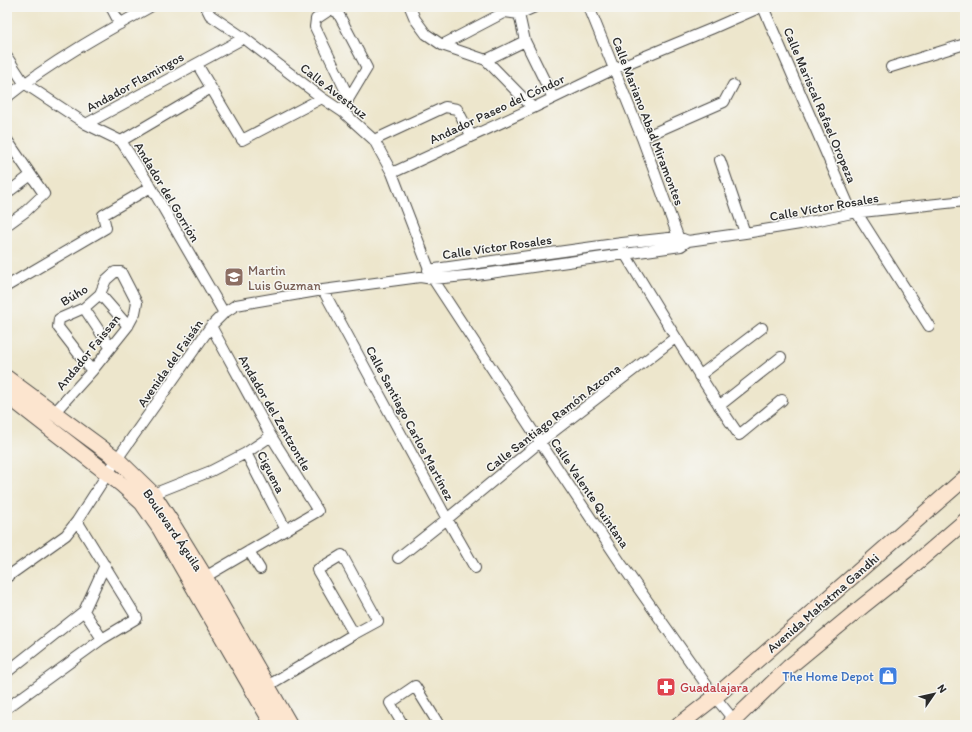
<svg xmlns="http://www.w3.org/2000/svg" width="972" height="732" font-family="Itim,sans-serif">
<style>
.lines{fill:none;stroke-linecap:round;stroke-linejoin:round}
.street-casing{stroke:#484743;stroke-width:12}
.secondary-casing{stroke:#484743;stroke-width:17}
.street{stroke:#fff;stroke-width:10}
.secondary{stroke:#fce5cf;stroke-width:15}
.labels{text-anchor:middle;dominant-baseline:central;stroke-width:3;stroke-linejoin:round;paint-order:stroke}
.street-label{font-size:13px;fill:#2b2b2b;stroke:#f6f6f2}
.education-label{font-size:13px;fill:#785e54;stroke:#f6f6f2;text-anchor:start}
.shop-label{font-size:13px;fill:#366cbe;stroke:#f6f6f2;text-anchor:end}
.health-label{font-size:13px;fill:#be3a42;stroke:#f6f6f2;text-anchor:start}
</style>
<rect width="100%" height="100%" fill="#f6f6f2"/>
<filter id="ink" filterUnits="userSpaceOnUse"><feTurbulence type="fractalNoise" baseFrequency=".025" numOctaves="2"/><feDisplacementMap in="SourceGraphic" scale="8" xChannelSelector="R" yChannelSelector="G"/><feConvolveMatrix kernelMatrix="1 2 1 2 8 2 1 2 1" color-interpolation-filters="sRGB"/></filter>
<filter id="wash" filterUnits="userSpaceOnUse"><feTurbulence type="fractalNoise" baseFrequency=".012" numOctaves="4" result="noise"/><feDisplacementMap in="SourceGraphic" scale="16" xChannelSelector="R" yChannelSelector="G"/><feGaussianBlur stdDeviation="0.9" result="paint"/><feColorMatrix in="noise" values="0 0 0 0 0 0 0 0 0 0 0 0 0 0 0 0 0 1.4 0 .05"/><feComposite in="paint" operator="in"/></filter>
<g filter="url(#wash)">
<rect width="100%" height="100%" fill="#ede6cc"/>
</g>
<g filter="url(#ink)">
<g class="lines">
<defs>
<path id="street" d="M111,7L120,24
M206,7L210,15L244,38L322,98L343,112L374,140L392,173L433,279L540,442L622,565L715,697L737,724
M410,7L415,19L426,34L442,45L486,60L533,108
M589,7L642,138L680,242
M763,7L852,213
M519,14L525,41L553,98
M442,45L505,12L519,14L535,7
M7,57L24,83L86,124L121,141L151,187L224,313
M486,60L525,41
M197,64L242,140L322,98
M891,67L965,44
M7,97C51,62 101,34 150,7
M343,112L349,98L367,68L338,13L331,9L316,19L315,27L349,98
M86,124L244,38
M642,138L724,102L733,85
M7,140L44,194L25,212L7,225
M374,140L445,107L457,109L471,135
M121,141L211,88
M720,160L745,233
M392,173L533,108L614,69L711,29L761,7
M7,193L31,175
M857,213L929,326
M622,243L625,254C662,315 698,376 739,435L782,400
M428,270L622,243L678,237L688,241
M7,286L106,228L103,215L151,187
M323,290L447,519L475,568
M100,294L128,326
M84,308L110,347
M699,376L762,328
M719,406L781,357
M54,413L92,371L128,326L135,313L137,303L121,272H115L106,280L100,294L84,308L59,319L58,327L92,371
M246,453L286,530
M153,494L211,471L246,453L271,436
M249,551L260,569
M398,558L447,519L540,442L675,338
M7,577L66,535L77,521L117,459L211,326L224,313L236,305L323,290L420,277L433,279L476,275L681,246L688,241L745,233L800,224L852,213L965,201
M205,577L318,511L271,436L211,326
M84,611L102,639
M7,672L84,611L105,565
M264,688L354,634L378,621L342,555L317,570L354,634
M7,708L102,639L137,618L77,521
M403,725L390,703L415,686L439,725"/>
<path id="secondary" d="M7,378L117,459L153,494L170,520L205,577L290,725
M7,395L121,484L142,503L160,529L273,725
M679,725L715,697L965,478
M729,725L789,667L864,605L908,570L965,521"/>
</defs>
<use href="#street" class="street-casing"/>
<use href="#secondary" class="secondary-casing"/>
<use href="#street" class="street"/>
<use href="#secondary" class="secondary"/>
</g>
</g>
<defs>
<symbol id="school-square" viewBox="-11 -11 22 22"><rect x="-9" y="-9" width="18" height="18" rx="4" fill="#8d6e63" stroke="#f6f6f2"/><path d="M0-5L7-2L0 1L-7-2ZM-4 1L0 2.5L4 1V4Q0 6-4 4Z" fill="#fff"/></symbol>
<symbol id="shop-square" viewBox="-11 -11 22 22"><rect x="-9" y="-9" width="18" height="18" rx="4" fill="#3f7fe0" stroke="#f6f6f2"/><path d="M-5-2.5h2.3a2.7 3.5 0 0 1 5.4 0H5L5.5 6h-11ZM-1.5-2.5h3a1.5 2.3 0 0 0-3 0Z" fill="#fff"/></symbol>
<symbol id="pharmacy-square" viewBox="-11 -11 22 22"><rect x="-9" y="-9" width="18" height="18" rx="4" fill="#e0444e" stroke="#f6f6f2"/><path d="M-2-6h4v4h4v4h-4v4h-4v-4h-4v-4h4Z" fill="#fff"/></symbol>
</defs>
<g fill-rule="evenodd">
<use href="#school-square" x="223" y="266" width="22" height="22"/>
<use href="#shop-square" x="877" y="665" width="22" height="22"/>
<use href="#pharmacy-square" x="655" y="676" width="22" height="22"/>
</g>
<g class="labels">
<g class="street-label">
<text transform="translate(135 82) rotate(-29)">Andador Flamingos</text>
<text transform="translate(334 91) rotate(38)">Calle Avestruz</text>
<text transform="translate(820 105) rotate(67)">Calle Mariscal Rafael Oropeza</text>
<text transform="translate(497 109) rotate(-25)">Andador Paseo del Cóndor</text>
<text transform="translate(648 121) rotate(69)">Calle Mariano Abad Miramontes</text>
<text transform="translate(167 192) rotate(59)">Andador del Gorrión</text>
<text transform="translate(824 207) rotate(-10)">Calle Víctor Rosales</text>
<text transform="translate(497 247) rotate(-8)">Calle Víctor Rosales</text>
<text transform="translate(74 295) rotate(-31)">Búho</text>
<text transform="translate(88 352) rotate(-51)">Andador Faissan</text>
<text transform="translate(170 363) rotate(-55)">Avenida del Faisán</text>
<text transform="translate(275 413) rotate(60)">Andador del Zentzontle</text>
<text transform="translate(553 418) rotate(-38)">Calle Santiago Ramón Azcona</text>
<text transform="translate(410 423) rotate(62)">Calle Santiago Carlos Martínez</text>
<text transform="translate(271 472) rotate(63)">Ciguena</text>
<text transform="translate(590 493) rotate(56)">Calle Valente Quintana</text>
<text transform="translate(173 530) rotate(56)">Boulevard Águila</text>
<text transform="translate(823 603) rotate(-41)">Avenida Mahatma Gandhi</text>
</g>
<g class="education-label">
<text x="248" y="270">Martin<tspan x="248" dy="15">Luis Guzman</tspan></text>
</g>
<g class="shop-label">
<text x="874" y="676">The Home Depot</text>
</g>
<g class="health-label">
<text x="680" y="687">Guadalajara</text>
</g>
</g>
<rect width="972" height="732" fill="none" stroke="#f6f6f2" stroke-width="24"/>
<g transform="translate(934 694) rotate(56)" stroke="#f6f6f2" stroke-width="3" paint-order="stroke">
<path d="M0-3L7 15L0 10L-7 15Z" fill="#2b2b2b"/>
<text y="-6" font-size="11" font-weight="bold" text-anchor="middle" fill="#2b2b2b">N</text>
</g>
</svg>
